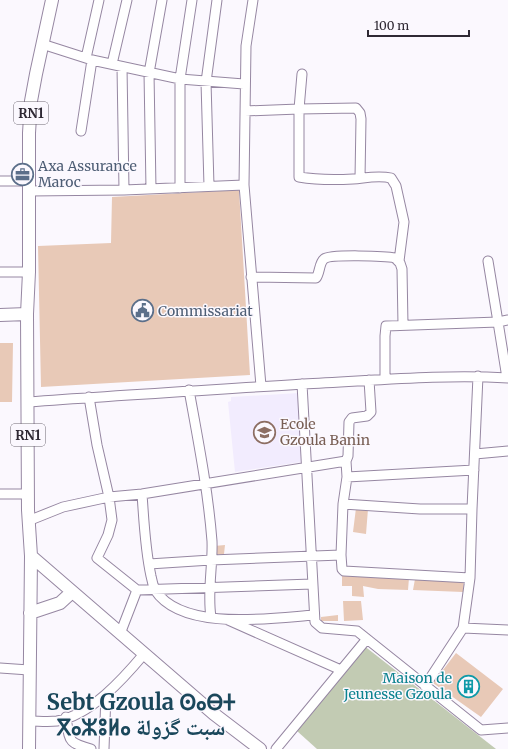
<svg xmlns="http://www.w3.org/2000/svg" width="508" height="749" font-family="Merriweather,'Noto Naskh Arabic','Noto Sans Tifinagh',serif">
<style>
.education{fill:#f2ecfe}
.green{fill:#c2cbb3}
.building{fill:#e8c9b7}
.lines{fill:none;stroke-linecap:round;stroke-linejoin:round}
.minor-casing{stroke:#9687a2;stroke-width:11}
.major-casing{stroke:#9687a2;stroke-width:14}
.minor{stroke:#fff;stroke-width:9}
.major{stroke:#fff;stroke-width:12}
.labels{text-anchor:middle;dominant-baseline:central;stroke-width:3;stroke-linejoin:round;paint-order:stroke}
.shield{fill:#fbf8fe;stroke:#6c6771;stroke-width:1}
.shield-label{font-size:13px;font-weight:bold;fill:#2f2934}
.service-label{font-size:14px;fill:#4e5e75;stroke:#fbf8fe;text-anchor:start}
.education-label{font-size:14px;fill:#785e54;stroke:#fbf8fe;text-anchor:start}
.culture-label{font-size:14px;fill:#0d838f;stroke:#fbf8fe;text-anchor:end}
.town-label{font-size:22px;font-weight:bold;fill:#1a475b;stroke:#fbf8fe}
</style>
<rect width="100%" height="100%" fill="#fbf8fe"/>
<path class="education" d="M299,393L301,462L235,472L228,402L231,401V397Z"/>
<path class="green" d="M363,645L496,749H317L297,731Z"/>
<path class="building" d="M239,190L250,375L41,387L38,246L111,243L112,197Z
M0,343H13L12,402H0Z
M356,508L368,509L366,534L353,532Z
M225,545L224,554L213,555L214,546Z
M342,575L409,578L408,590L378,589L363,586L364,597L352,596V586H342Z
M415,579L464,581L463,592L413,590Z
M343,601H361L363,620L344,621Z
M338,615V621H321V617Z
M456,653L503,689L481,717L433,683Z"/>
<g class="lines">
<defs>
<path id="minor" d="M253,0L246,46L244,185L261,386
M42,44L92,60L180,79L244,84
M86,58L99,0
M112,64L127,0
M122,67L124,190
M302,74L299,109V177C317,180 335,180 353,179C366,178 378,175 391,178L396,186L404,222L399,261
M245,111L299,109L356,108L360,113L361,119L360,178
M81,131L92,60
M0,181H30
M209,186L206,82L217,0
M180,188V79L192,0
M151,189L149,73L162,0
M29,191L124,190L244,185
M488,261L498,322L508,320
M0,272H29
M251,277L316,278C320,273 319,263 324,259C330,254 386,256 395,258L400,263L402,269L403,325
M385,379V336L386,326L498,322L507,378
M369,380L371,412L367,416L352,418L349,422L348,456L346,461L347,477L343,504L341,555L342,569L344,571L470,578
M302,384L315,622L322,628L357,631L481,730L508,728
M189,390C198,440 208,490 212,541C213,566 207,592 211,617
M89,397L97,445L109,497L112,520L108,535L97,558L137,590L120,634
M28,402C119,395 211,390 303,384C371,381 440,374 508,378
M475,454L508,451
M347,477L474,470
M0,494H28
M142,494C144,521 145,549 151,576C152,580 153,586 155,590C182,632 272,618 314,615
M343,504L420,509H472
M28,521L63,507L109,497L142,494L346,461
M149,564L211,560L341,555
M137,590L312,584
M228,620L341,670
M463,628L508,630
M0,668L29,670
M425,686L463,628L470,578L472,509L478,376
M66,717C70,742 67,742 91,749
M29,721C38,721 48,722 57,721C91,715 123,679 144,654
M104,749L106,694
M276,749L366,640"/>
<path id="major" d="M0,315L27,314
M31,556L214,714L260,749
M30,613L60,603L72,592
M29,749L31,556L28,510L27,314L29,272V133L31,101L36,74L52,0"/>
</defs>
<use href="#minor" class="minor-casing"/>
<use href="#major" class="major-casing"/>
<use href="#minor" class="minor"/>
<use href="#major" class="major"/>
</g>
<defs>
<symbol id="office-ring" viewBox="-11 -11 22 22"><circle r="9.5" fill="#fbf8fe" stroke="#5c6f8a" stroke-width="1.5"/><path d="M-6-3h4V-5.5h4V-3h4V5H-6ZM-1-4.5V-3h2v-1.5ZM-6 0V1H6V0Z" fill="#5c6f8a"/></symbol>
<symbol id="civic-ring" viewBox="-11 -11 22 22"><circle r="9.5" fill="#fbf8fe" stroke="#5c6f8a" stroke-width="1.5"/><path d="M-.6-6.5H3V-4.5H.6V-3L4-1V1h2V6H-6V1h2V-1L-.6-3ZM-1.2 2.5V6h2.4V2.5Z" fill="#5c6f8a"/></symbol>
<symbol id="school-ring" viewBox="-11 -11 22 22"><circle r="9.5" fill="#fbf8fe" stroke="#8d6e63" stroke-width="1.5"/><path d="M0-5L7-2L0 1L-7-2ZM-4 1L0 2.5L4 1V4Q0 6-4 4Z" fill="#8d6e63"/></symbol>
<symbol id="building-ring" viewBox="-11 -11 22 22"><circle r="9.5" fill="#fbf8fe" stroke="#0f9aa8" stroke-width="1.5"/><path d="M-4-6H4V6H1V3H-1V6H-4ZM-2.5-4.3h1.7v1.8h-1.7ZM.8-4.3h1.7v1.8H.8ZM-2.5-1h1.7V.8h-1.7ZM.8-1h1.7V.8H.8Z" fill="#0f9aa8"/></symbol>
</defs>
<g fill-rule="evenodd">
<use href="#office-ring" x="10" y="162" width="25" height="25"/>
<use href="#civic-ring" x="130" y="298" width="25" height="25"/>
<use href="#school-ring" x="252" y="420" width="25" height="25"/>
<use href="#building-ring" x="456" y="674" width="25" height="25"/>
</g>
<g class="labels">
<g class="shield">
<rect x="14" y="102" width="34" height="22" rx="3"/>
<rect x="11" y="424" width="34" height="22" rx="3"/>
</g>
<g class="shield-label">
<text x="31" y="113">RN1</text>
<text x="28" y="435">RN1</text>
</g>
<g class="service-label">
<text x="38" y="166">Axa Assurance<tspan x="38" dy="16">Maroc</tspan></text>
<text x="158" y="311">Commissariat</text>
</g>
<g class="education-label">
<text x="280" y="424">Ecole<tspan x="280" dy="16">Gzoula Banin</tspan></text>
</g>
<g class="culture-label">
<text x="452" y="678">Maison de<tspan x="452" dy="16">Jeunesse Gzoula</tspan></text>
</g>
<g class="town-label">
<text x="141" y="702">Sebt Gzoula ⵙⴰⴱⵜ<tspan x="141" dy="25">ⴳⴰⵣⵓⵍⴰ سبت گزولة</tspan></text>
</g>
</g>
<path d="M368 30v6h101v-6" fill="none" stroke="#2f2934" stroke-width="2"/>
<text x="374" y="30" font-size="12" fill="#2f2934" stroke="#fbf8fe" stroke-width="3" paint-order="stroke">100 m</text>
</svg>
